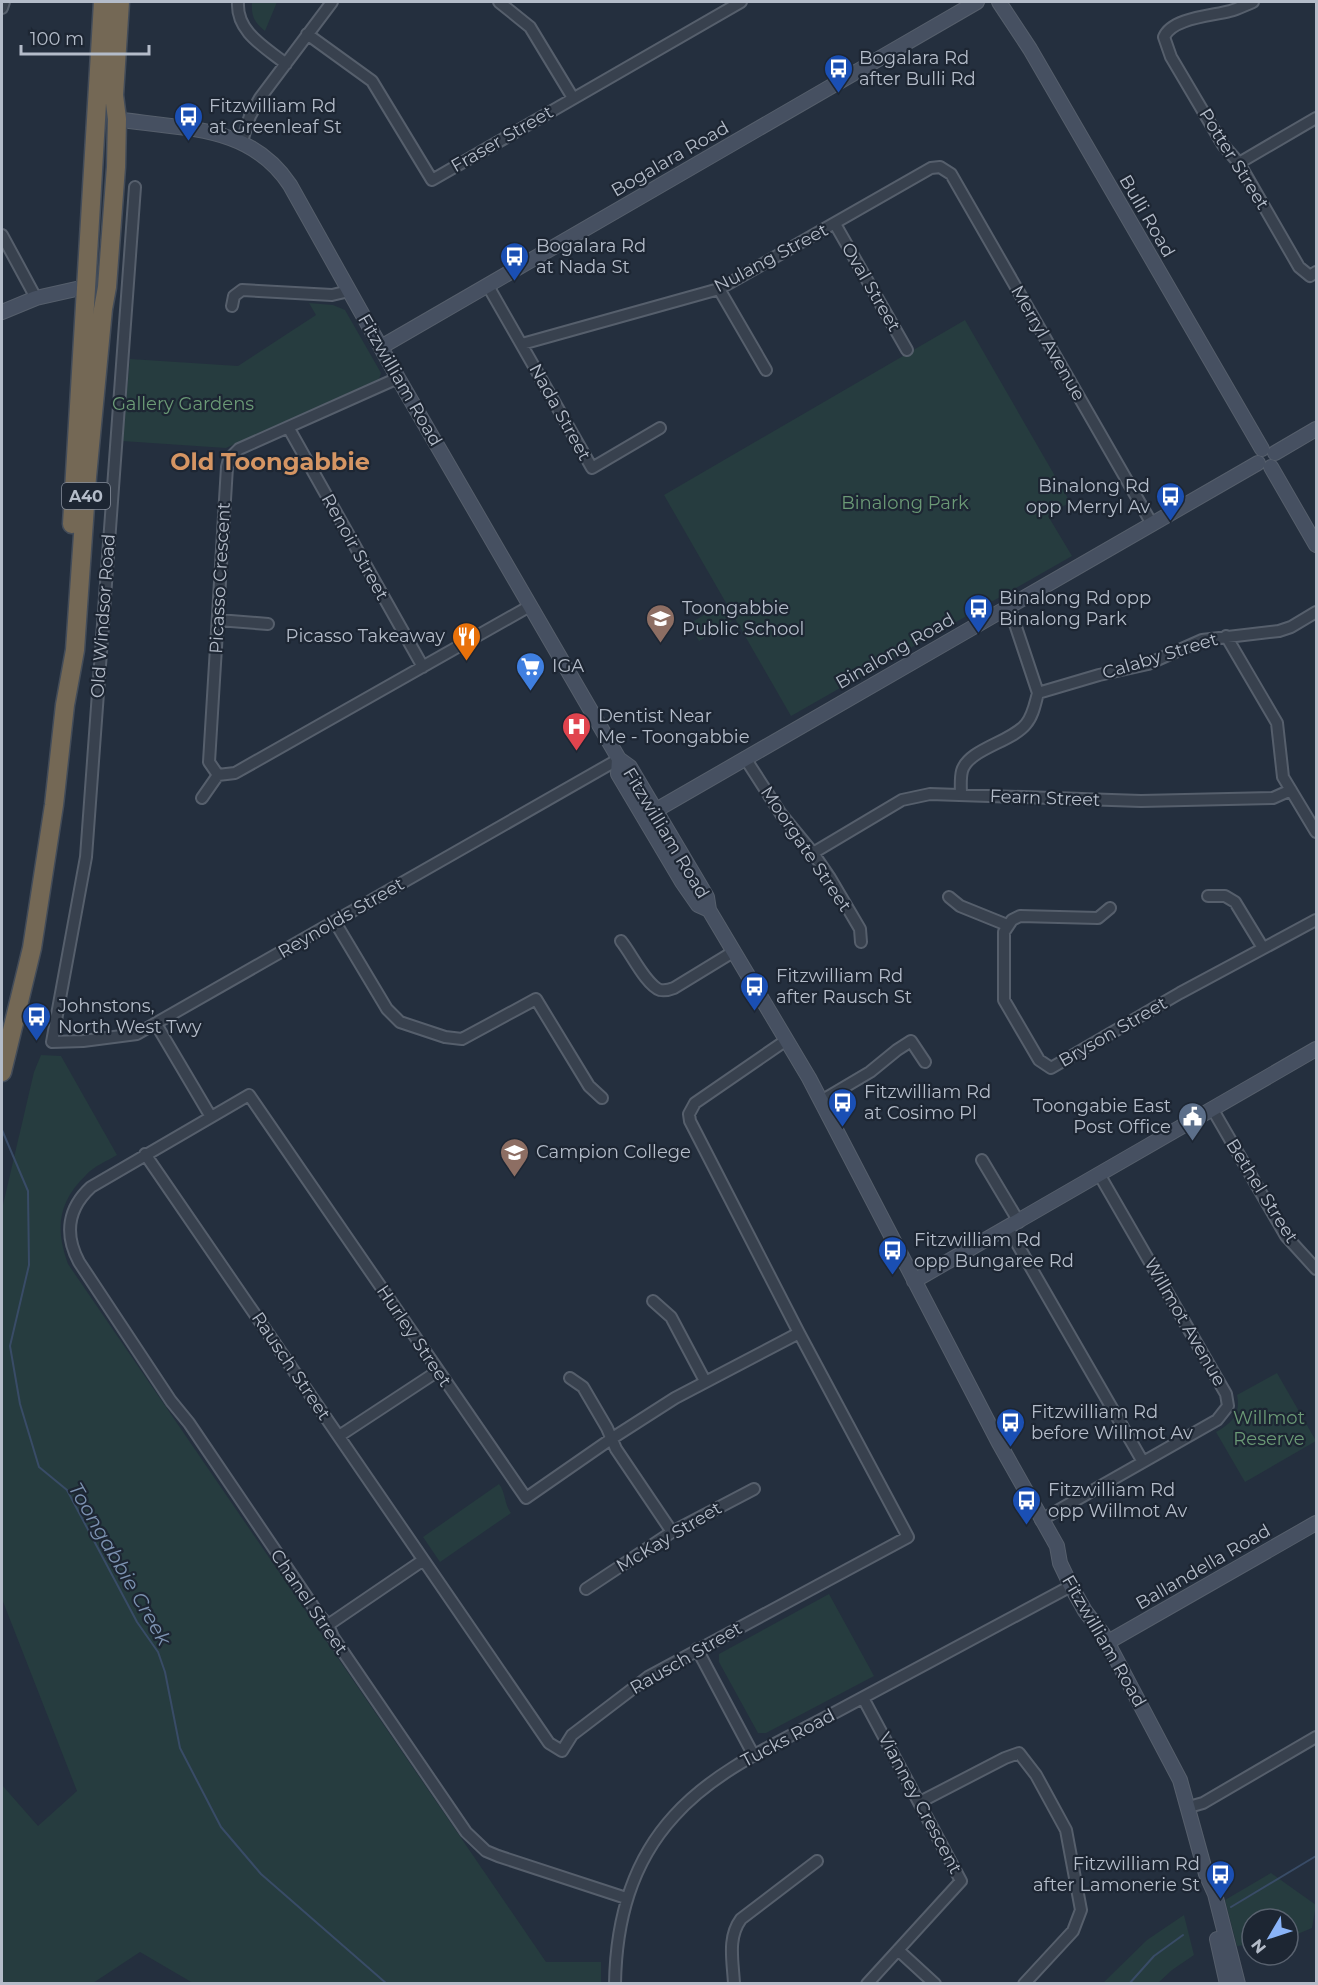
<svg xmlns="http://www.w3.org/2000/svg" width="1318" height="1985" font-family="Montserrat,sans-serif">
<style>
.green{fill:#263c3f}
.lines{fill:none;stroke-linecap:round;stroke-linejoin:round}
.stream{stroke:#394c67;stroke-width:2}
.street-casing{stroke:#565f6c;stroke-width:14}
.secondary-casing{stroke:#565f6c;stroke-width:16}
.highway-casing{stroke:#434c59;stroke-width:21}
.street{stroke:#38414e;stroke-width:10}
.secondary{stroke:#465061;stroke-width:14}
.highway{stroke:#746855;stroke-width:18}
.labels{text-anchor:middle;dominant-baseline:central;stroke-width:4.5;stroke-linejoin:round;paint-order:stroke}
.shield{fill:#1d2633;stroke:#878f9c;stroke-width:1.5}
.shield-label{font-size:16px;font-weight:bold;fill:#b4bcc9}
.poi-label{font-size:18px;fill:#b4bcc9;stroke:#1d2633;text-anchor:start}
.street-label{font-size:18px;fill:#b4bcc9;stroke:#1d2633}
.park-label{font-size:18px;fill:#6b9a76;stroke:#1d2633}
.water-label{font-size:20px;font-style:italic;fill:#7c92b1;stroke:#1d2633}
.district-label{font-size:24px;font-weight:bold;fill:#d59563;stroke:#1d2633}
</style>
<rect width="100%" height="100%" fill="#242f3e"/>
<path class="green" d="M252,2H277L265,31C254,23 251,15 252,2Z
M309,303L333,305L345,310L381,373L379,379L226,448L122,441L130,359L238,366L316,315Z
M965,320L1070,502L1048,516L1072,556L791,716L664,495Z
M722,604L732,621L699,641L689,624Z
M41,1055L61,1056L117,1155C107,1161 94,1166 86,1175C58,1202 55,1228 68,1264L546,1962H601V1983H193L140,1952L93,1983H2V1785L38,1826L77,1791L2,1599V1209L34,1072Z
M1277,1373L1316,1441L1245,1482L1216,1432C1232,1423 1241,1414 1237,1395Z
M499,1484C506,1493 504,1504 511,1513L440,1562L423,1537Z
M829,1594L874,1676L766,1733H758L719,1662V1654Z
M1271,1873L1316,1905L1312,1928L1288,1938V1919H1252V1944L1237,1946L1225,1900Z
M1184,1915L1194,1955L1172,1970L1158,1983H1103L1147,1940Z"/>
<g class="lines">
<path class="stream" d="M2,1130L28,1191L29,1265L10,1346L20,1404L39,1467L67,1490L137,1622L158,1652L165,1672L180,1748L221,1827L261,1874L387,1984
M1231,1907L1316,1856
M1129,1984L1154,1956L1183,1935"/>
<defs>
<path id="street" d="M238,2C236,32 265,47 286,64
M499,2L530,27L573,98
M1253,2C1245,5 1238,9 1230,11C1211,16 1172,18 1164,37L1171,57L1223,145L1239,163L1299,267L1310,276L1316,272
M2,8L4,2
M307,34L372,81L432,180L741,2
M242,141L250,116L260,98L332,2
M1239,163L1316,118
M135,187L86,857L52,1042L83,1041L137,1034L619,759
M835,224L907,350
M2,235L36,298
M488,286L592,468L660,428
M719,289L766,370
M232,306L234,296L242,290L332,295L349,291
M522,344L719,289L931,168L940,167L951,174L1152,524
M398,378L239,449L229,459L227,467L209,762L218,775L235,773L530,606
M288,427L423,667
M218,620L268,624
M1226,636L1277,723L1283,777L1316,832
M1038,693L1099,675L1148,664L1202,640L1279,631L1291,627L1316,612
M745,758L781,814L813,853L830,878L860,929L861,942
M961,795C961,788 960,779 962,771C968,749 1012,742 1026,724C1033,716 1035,704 1038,693L1009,606
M202,798L218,775
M813,853L902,800L930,794L1141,801L1273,798L1291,790
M1208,896H1225L1235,902L1263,948
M949,897L960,906L1007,925
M1110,908L1098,918L1020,916L1012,920L1004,932V1000L1039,1060L1051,1068L1180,993L1316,920
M335,922L387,1009L400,1022L445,1037L462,1039L536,999L589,1086L602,1098
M621,941C631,953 646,985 660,990C665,991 669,990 674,988L733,952
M156,1024L211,1117
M821,1101L870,1072L897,1050L911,1041L925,1062
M1213,1110L1286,1236L1316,1269
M145,1154L549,1743L562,1751L572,1735L648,1677L908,1537L799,1333L690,1121L689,1114L695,1103L785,1041
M982,1160L1019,1222
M1008,1228L1143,1462
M653,1301L671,1317L705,1381
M570,1378L583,1387L607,1428L616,1449L672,1532
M339,1436L438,1371
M1041,1520L1217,1420L1228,1406L1226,1394L1099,1174
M586,1589L672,1532L754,1489
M328,1625L422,1561
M697,1649L754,1756
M863,1698L961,1881L867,1984
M920,1802L1005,1758L1019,1753L1036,1775L1066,1830L1081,1910L1073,1931L1024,1984
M1189,1807L1203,1803L1316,1737
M626,1898L498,1856L486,1851L466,1832L333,1637L328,1625L319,1615L189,1423L171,1401L79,1262C64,1234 68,1208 91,1187L249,1095L526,1498L611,1439L675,1398L799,1333
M898,1950L935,1984
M615,1984C616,1921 631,1863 674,1816C717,1768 779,1743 834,1713C913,1671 992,1628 1071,1586
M734,1984C733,1961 727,1938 741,1919L817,1861"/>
<path id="secondary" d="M999,2L1030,49L1262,449
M117,119C182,130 249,123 290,185L398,378L619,759L630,767L707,897L709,910L809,1078L999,1443L1057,1546L1060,1563L1071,1586L1085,1611L1103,1634L1180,1780L1206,1874L1215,1894L1238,1984
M2,312L36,298L85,287
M381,347L977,2
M1275,453L1316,429
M1271,467L1316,545
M619,759L618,774L682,882L698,905L709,910
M644,817L1258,463
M914,1281L1316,1049
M1108,1642L1316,1523
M1217,1939L1227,1984"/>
<path id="highway" d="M72,524L103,2
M2,1072L32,948L54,805L65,705L75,650L87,477L103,309L107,287L116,167L117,119L114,95L120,2"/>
</defs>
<use href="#street" class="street-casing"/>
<use href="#secondary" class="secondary-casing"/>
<use href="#highway" class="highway-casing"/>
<use href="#street" class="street"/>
<use href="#secondary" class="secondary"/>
<use href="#highway" class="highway"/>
</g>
<defs>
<symbol id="bus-pin" viewBox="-11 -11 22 30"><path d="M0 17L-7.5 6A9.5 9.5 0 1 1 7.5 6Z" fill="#1a4fb4" stroke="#1d2633"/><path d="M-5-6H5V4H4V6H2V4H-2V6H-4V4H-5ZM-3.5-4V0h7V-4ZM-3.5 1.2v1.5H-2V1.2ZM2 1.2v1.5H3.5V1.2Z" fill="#fff"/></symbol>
<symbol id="school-pin" viewBox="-11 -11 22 30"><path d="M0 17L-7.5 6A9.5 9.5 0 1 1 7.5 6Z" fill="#8d6e63" stroke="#1d2633"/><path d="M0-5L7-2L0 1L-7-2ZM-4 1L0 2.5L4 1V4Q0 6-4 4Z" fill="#fff"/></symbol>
<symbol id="restaurant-pin" viewBox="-11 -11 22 30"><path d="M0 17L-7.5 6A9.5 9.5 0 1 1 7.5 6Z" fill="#e8710a" stroke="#1d2633"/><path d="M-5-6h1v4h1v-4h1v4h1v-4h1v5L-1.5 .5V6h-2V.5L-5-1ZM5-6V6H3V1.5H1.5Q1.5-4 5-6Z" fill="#fff"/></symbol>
<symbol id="supermarket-pin" viewBox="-11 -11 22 30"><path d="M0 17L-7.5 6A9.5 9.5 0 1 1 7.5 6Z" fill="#3f7fe0" stroke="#1d2633"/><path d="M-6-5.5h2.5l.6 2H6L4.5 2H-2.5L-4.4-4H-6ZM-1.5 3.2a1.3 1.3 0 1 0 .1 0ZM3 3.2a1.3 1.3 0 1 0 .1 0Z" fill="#fff"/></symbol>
<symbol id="hospital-pin" viewBox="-11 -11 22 30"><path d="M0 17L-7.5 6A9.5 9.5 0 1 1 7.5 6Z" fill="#e0444e" stroke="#1d2633"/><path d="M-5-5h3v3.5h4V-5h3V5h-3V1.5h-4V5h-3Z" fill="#fff"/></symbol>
<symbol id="civic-pin" viewBox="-11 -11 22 30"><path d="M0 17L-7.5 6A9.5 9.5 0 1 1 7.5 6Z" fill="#5c6f8a" stroke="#1d2633"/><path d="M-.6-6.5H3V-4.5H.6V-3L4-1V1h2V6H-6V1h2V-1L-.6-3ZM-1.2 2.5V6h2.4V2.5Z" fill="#fff"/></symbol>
</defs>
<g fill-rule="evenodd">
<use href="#bus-pin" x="822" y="52" width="33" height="45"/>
<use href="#bus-pin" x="172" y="100" width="33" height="45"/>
<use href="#bus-pin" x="498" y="240" width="33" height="45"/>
<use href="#bus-pin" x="1154" y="480" width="33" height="45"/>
<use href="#bus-pin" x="962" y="592" width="33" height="45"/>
<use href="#school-pin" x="644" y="602" width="33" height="45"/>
<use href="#restaurant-pin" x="450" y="620" width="33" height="45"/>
<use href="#supermarket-pin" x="514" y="650" width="33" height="45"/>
<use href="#hospital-pin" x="560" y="710" width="33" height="45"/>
<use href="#bus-pin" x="738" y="970" width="33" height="45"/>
<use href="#bus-pin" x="20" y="1000" width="33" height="45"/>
<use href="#bus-pin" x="826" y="1086" width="33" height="45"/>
<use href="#civic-pin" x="1176" y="1100" width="33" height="45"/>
<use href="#school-pin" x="498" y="1136" width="33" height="45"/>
<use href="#bus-pin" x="876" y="1234" width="33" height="45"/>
<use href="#bus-pin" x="994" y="1406" width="33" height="45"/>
<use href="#bus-pin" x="1010" y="1484" width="33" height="45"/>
<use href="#bus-pin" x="1204" y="1858" width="33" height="45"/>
</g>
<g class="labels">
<rect class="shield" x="62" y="483" width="48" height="26" rx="4.5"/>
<g class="shield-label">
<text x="86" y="496">A40</text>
</g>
<g class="poi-label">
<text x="859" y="58">Bogalara Rd<tspan x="859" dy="21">after Bulli Rd</tspan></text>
<text x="209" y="106">Fitzwilliam Rd<tspan x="209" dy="21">at Greenleaf St</tspan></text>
<text x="536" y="246">Bogalara Rd<tspan x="536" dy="21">at Nada St</tspan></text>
<text x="1150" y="486" text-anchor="end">Binalong Rd<tspan x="1150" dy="21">opp Merryl Av</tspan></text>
<text x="999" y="598">Binalong Rd opp<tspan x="999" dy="21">Binalong Park</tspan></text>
<text x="682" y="608">Toongabbie<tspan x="682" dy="21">Public School</tspan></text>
<text x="445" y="636" text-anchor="end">Picasso Takeaway</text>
<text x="552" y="666">IGA</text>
<text x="598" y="716">Dentist Near<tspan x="598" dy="21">Me - Toongabbie</tspan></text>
<text x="776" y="976">Fitzwilliam Rd<tspan x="776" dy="21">after Rausch St</tspan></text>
<text x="58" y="1006">Johnstons,<tspan x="58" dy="21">North West Twy</tspan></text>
<text x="864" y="1092">Fitzwilliam Rd<tspan x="864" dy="21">at Cosimo Pl</tspan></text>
<text x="1171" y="1106" text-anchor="end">Toongabie East<tspan x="1171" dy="21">Post Office</tspan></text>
<text x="536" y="1152">Campion College</text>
<text x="914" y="1240">Fitzwilliam Rd<tspan x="914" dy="21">opp Bungaree Rd</tspan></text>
<text x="1031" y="1412">Fitzwilliam Rd<tspan x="1031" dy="21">before Willmot Av</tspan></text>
<text x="1048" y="1490">Fitzwilliam Rd<tspan x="1048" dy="21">opp Willmot Av</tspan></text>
<text x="1200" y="1864" text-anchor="end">Fitzwilliam Rd<tspan x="1200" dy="21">after Lamonerie St</tspan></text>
</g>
<g class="street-label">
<text transform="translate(502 139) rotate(-30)">Fraser Street</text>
<text transform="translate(670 159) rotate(-30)">Bogalara Road</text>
<text transform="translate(1234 159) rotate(58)">Potter Street</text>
<text transform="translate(1147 216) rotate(60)">Bulli Road</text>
<text transform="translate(771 258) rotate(-28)">Nulang Street</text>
<text transform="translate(871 287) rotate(60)">Oval Street</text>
<text transform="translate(1048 343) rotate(60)">Merryl Avenue</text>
<text transform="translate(400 380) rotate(60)">Fitzwilliam Road</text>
<text transform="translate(560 412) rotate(61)">Nada Street</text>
<text transform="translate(355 547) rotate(61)">Renoir Street</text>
<text transform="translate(220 578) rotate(-87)">Picasso Crescent</text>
<text transform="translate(103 616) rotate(-86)">Old Windsor Road</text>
<text transform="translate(895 651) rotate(-30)">Binalong Road</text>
<text transform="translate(1160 656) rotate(-17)">Calaby Street</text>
<text transform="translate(1045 798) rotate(2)">Fearn Street</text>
<text transform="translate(666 833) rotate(59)">Fitzwilliam Road</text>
<text transform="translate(806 849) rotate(56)">Moorgate Street</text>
<text transform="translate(341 918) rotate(-30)">Reynolds Street</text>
<text transform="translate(1113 1032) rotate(-30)">Bryson Street</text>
<text transform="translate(1262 1191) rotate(58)">Bethel Street</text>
<text transform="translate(1185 1322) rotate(60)">Willmot Avenue</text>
<text transform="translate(414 1336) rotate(56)">Hurley Street</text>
<text transform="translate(291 1366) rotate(56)">Rausch Street</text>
<text transform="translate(669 1537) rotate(-31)">McKay Street</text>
<text transform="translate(1203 1567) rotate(-30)">Ballandella Road</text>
<text transform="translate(309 1602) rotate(56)">Chanel Street</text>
<text transform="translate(1104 1641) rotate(60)">Fitzwilliam Road</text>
<text transform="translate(686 1658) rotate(-30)">Rausch Street</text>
<text transform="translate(788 1738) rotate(-28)">Tucks Road</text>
<text transform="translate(920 1803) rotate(62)">Vianney Crescent</text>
</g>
<g class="park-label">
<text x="183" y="404">Gallery Gardens</text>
<text x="905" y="503">Binalong Park</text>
<text x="1269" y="1418">Willmot<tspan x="1269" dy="21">Reserve</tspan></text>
</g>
<g class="water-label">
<text transform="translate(120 1564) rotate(60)">Toongabbie Creek</text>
</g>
<g class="district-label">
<text x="270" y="461">Old Toongabbie</text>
</g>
</g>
<rect width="1318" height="1985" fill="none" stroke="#b4bcc9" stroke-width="6"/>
<g transform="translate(1270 1937) rotate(231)"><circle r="28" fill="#1d2633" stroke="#59626f" stroke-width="1.5"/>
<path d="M0-4.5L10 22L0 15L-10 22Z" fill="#8ab4f8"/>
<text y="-9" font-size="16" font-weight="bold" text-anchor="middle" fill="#b4bcc9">N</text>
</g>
<path d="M21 45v9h128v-9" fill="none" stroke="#b4bcc9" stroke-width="3"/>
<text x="30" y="45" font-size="18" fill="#b4bcc9" stroke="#1d2633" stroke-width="4.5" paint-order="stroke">100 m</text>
</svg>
